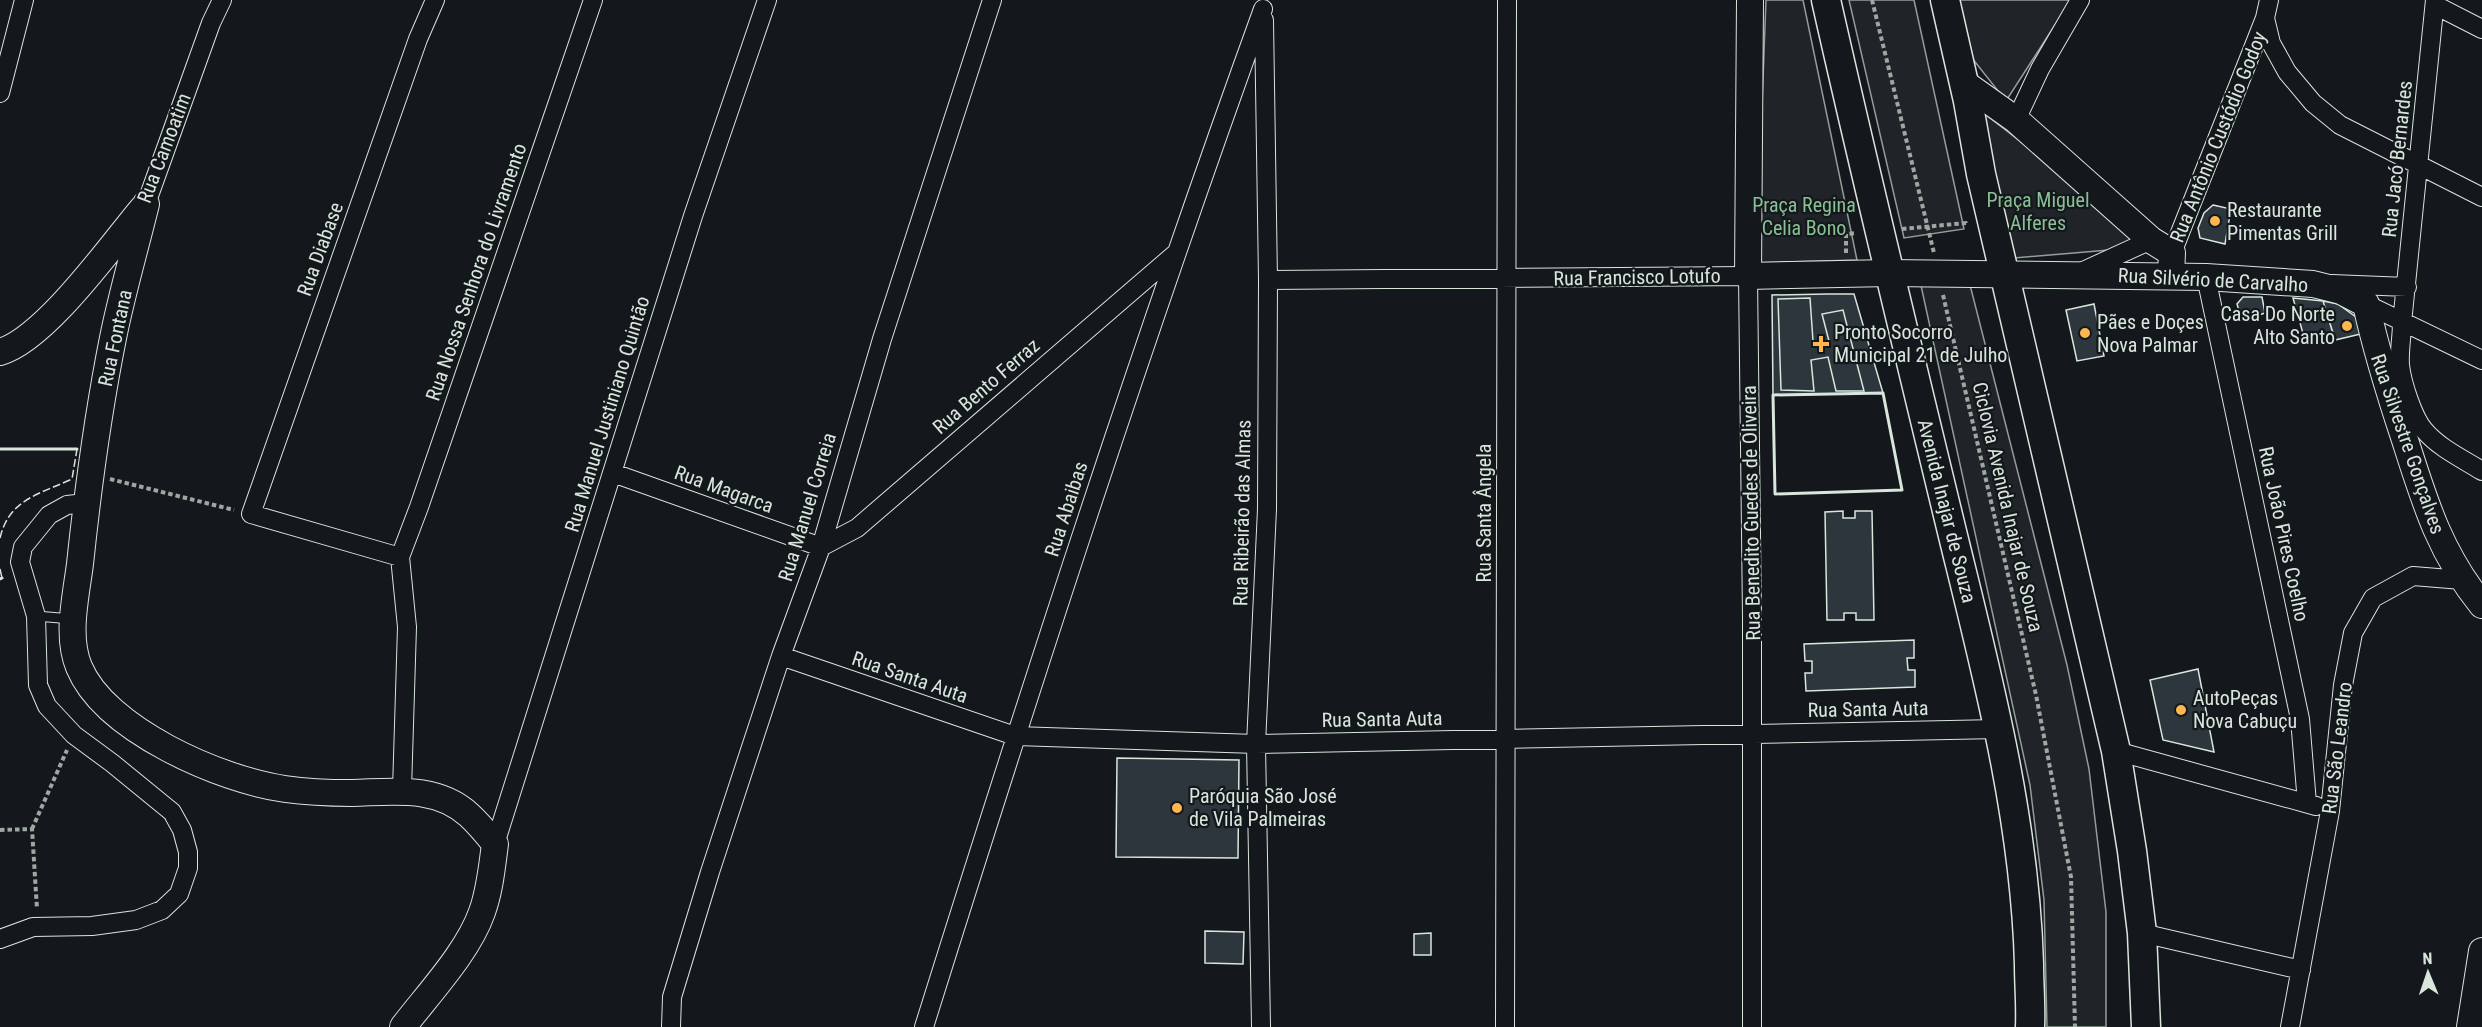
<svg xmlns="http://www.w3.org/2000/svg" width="2482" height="1027" font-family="'Roboto Condensed',sans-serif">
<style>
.green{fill:#202428;stroke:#939e99;stroke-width:1.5}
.building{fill:#2c363c;stroke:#d8e6dc;stroke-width:1.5}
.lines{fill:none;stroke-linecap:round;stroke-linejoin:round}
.lane-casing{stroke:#d8e6dc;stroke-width:11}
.street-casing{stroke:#d8e6dc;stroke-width:20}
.secondary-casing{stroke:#d8e6dc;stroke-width:28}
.primary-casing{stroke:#d8e6dc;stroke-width:31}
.path{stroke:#9da8a2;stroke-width:4;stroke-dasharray:4.5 3;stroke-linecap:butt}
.lane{stroke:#14181c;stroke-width:9}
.street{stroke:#14181c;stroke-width:18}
.secondary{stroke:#14181c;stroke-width:26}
.primary{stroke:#14181c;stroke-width:28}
.fence{stroke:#d8e6dc;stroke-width:1.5;stroke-dasharray:8 3;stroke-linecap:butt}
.wall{stroke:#d8e6dc;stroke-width:3}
.poi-dot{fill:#ffb74d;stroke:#14181c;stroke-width:2}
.labels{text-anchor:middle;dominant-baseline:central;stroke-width:4.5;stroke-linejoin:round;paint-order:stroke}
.street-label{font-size:20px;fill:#d8e6dc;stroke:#14181c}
.park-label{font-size:20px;fill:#8ac095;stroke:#14181c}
.poi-label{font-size:20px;fill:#d8e6dc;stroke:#14181c;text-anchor:start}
</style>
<rect width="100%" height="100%" fill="#14181c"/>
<path class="green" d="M1766,0H1803L1857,260L1756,263Z
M1849,0H1914L1964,229L1904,238Z
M1950,0H2071L2006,101L1960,43Z
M1972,104L2074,183L2136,240L2109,250L2003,259Z
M1920,281H1969L2067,665L2089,769L2106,912V1027H2047L2044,900L2030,785Z"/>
<path class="building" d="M2213,205L2231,209L2225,244L2200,238L2198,228L2204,213Z
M1827,294H1854L1883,393L1773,395L1772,295Z
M2243,297H2262L2265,313L2242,321L2237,304Z
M1810,298L1813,341H1829L1822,314L1843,310L1864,391H1836L1828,357L1811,360L1814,391L1781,390L1778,299Z
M2293,298L2323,301L2333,333L2304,337Z
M2323,301L2338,304L2360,320L2365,333L2335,340Z
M2094,304L2104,356L2077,361L2066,310Z
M1843,511V518H1855V511H1872L1874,620H1856V613H1844V620H1827L1825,512Z
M1914,640V658H1907L1908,670H1915V687L1806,691L1805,673H1812V661H1805L1804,644Z
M2198,669L2214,752L2163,740L2150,680Z
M1117,758L1239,760L1238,858L1116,857Z
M1205,931L1244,932L1243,964L1205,963Z
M1431,933V955H1414V934Z"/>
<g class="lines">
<defs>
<path id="lane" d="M36,616L72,619"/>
<path id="street" d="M2435,0L2402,323C2402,336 2399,351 2400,365C2402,383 2413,417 2424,430C2439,448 2463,459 2482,471
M2435,5L2482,29
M2265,18L2271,43L2287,72L2313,103L2340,125L2482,197
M0,93L24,0
M2016,120L2040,69L2080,0
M146,204L211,23L222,0
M2172,253L2265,18L2269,0
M2081,272L2151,240
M2206,277L2300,719L2307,803
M1268,280L1748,276L1752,618V1027
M2332,284L2407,287
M2366,304L2482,360
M613,473L821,547L857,528L1175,254
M400,557L251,514L418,39L435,0
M781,656L1015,736L1256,744L1998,729
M2116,751L2316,806
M402,790L407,627L400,557L419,507L593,0
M495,844L693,216L767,0
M2142,933L2301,970
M0,939L33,927L92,926L136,920L162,910L179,894L188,868V852L182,830L172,812L112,763L74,735L47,706L38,685L36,616L20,562L23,547L49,515L67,505L86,503
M671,1027L672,997L710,872L781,656L821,547L882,339L992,0
M924,1027C1031,685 1141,346 1263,9
M1261,1027L1256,744L1267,509L1268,280L1264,20
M1505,1027L1507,0
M2290,1027L2330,811L2343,685L2353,633L2373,598L2413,576L2462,580"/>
<path id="secondary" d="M1750,0L1748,276L1890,273L2206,277L2313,284L2341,291L2366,304C2376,350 2390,395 2405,440C2425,503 2440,553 2482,605
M1964,83L2016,120L2151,240L2172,253L2171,275
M146,204C135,249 122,293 113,338C98,413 88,488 80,564C76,596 66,636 79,667C105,730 221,780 285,789C306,792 330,793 352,793C393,792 436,785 469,815C479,824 487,834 495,844C492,866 490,890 482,912C468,952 429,993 403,1027
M0,352C45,339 111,246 142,209
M2470,1027L2482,951"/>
<path id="primary" d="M1826,0C1867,182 1911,363 1955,544C1989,682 2025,821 2029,964C2029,985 2031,1006 2030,1027
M1945,0L1968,101L1981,174L2116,751L2132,851L2142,933L2146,1027"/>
</defs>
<use href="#lane" class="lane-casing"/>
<use href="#street" class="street-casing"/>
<use href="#secondary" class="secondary-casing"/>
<use href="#primary" class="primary-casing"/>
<path class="path" d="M1872,0L1934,253
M1902,229L1966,223L1967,226
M1846,253V234L1856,233
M1943,295L2036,695L2071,877L2075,1027
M110,479L234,510
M32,829L67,750
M0,830L32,829L37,909"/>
<use href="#lane" class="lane"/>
<use href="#street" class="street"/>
<use href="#secondary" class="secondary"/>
<use href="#primary" class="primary"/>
<path class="fence" d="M0,538C9,499 40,494 72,479L77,449
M0,569L2,578"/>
<path class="wall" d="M1883,393L1902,490L1775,494L1773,395Z
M0,449H77
M0,579L2,578"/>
</g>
<g class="poi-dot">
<circle cx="2215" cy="221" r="6"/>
<circle cx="2347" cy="326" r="6"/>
<circle cx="2085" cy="333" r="6"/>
<path d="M1818 335h6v6h6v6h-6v6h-6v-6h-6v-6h6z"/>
<circle cx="2181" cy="710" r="6"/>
<circle cx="1177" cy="808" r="6"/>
</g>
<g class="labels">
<g class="street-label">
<text transform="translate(2218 137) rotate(-68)">Rua Antônio Custódio Godoy</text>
<text transform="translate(164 148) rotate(-69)">Rua Camoatim</text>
<text transform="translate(2397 159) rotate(-84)">Rua Jacó Bernardes</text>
<text transform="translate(320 249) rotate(-70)">Rua Diabase</text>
<text transform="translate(476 272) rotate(-71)">Rua Nossa Senhora do Livramento</text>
<text transform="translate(1637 277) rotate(-1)">Rua Francisco Lotufo</text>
<text transform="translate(2213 280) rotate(3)">Rua Silvério de Carvalho</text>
<text transform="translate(115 338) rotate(-78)">Rua Fontana</text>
<text transform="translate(986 386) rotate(-41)">Rua Bento Ferraz</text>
<text transform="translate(607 414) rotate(-73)">Rua Manuel Justiniano Quintão</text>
<text transform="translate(2408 444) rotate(71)">Rua Silvestre Gonçalves</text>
<text transform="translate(724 489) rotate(20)">Rua Magarca</text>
<text transform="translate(807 507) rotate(-73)">Rua Manuel Correia</text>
<text transform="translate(2008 507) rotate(77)">Ciclovia Avenida Inajar de Souza</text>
<text transform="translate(1066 509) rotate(-72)">Rua Abaibas</text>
<text transform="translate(1947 511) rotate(76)">Avenida Inajar de Souza</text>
<text transform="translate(1242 513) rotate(-89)">Rua Ribeirão das Almas</text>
<text transform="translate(1484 513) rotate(-90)">Rua Santa Ângela</text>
<text transform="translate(1751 513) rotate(-91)">Rua Benedito Guedes de Oliveira</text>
<text transform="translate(2284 534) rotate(78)">Rua João Pires Coelho</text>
<text transform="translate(910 677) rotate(19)">Rua Santa Auta</text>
<text transform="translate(1868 709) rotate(-1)">Rua Santa Auta</text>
<text transform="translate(1382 719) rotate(-1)">Rua Santa Auta</text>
<text transform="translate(2337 748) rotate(-83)">Rua São Leandro</text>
</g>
<g class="park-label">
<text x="2038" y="200">Praça Miguel<tspan x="2038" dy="23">Alferes</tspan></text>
<text x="1804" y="205">Praça Regina<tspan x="1804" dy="23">Celia Bono</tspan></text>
</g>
<g class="poi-label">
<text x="2227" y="210">Restaurante<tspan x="2227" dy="23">Pimentas Grill</tspan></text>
<text x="2335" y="314" text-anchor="end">Casa Do Norte<tspan x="2335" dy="23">Alto Santo</tspan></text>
<text x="2097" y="322">Pães e Doçes<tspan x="2097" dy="23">Nova Palmar</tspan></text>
<text x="1834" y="332">Pronto Socorro<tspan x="1834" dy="23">Municipal 21 de Julho</tspan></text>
<text x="2193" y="698">AutoPeças<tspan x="2193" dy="23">Nova Cabuçu</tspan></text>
<text x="1189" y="796">Paróquia São José<tspan x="1189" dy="23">de Vila Palmeiras</tspan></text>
</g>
</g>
<g transform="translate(2428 973) rotate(358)" stroke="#14181c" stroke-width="4.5" paint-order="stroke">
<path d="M0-4.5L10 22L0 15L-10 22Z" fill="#d8e6dc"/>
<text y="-9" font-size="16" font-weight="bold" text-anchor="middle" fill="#d8e6dc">N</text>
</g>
</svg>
